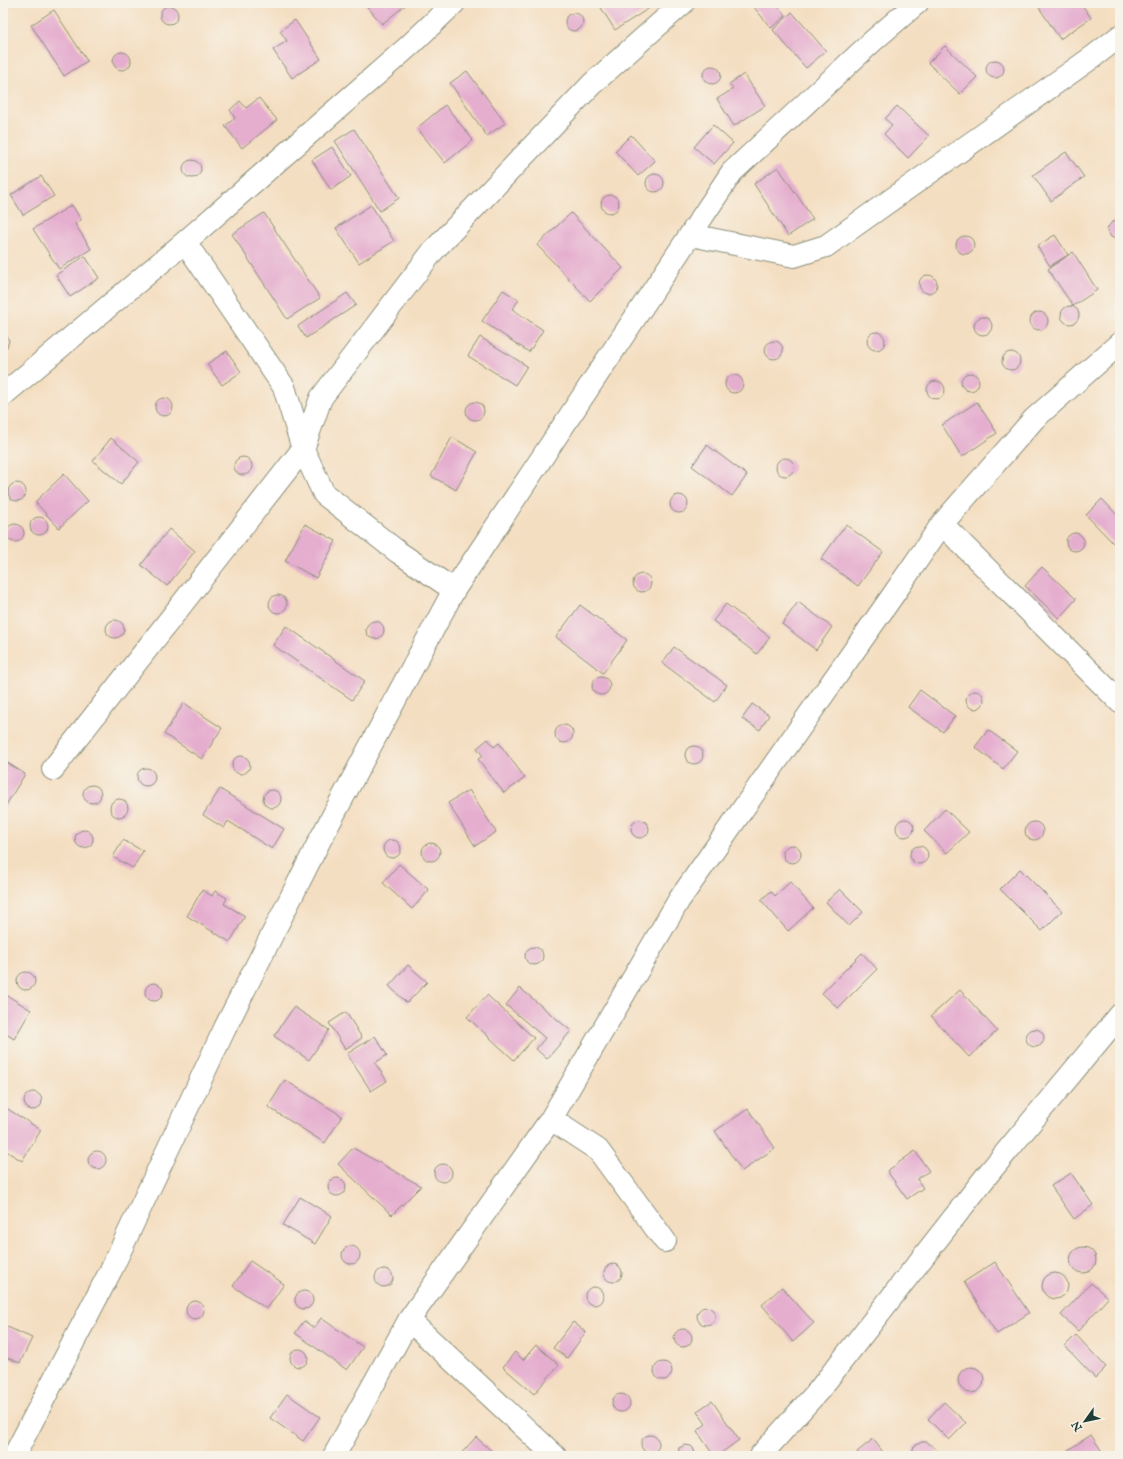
<svg xmlns="http://www.w3.org/2000/svg" width="1123" height="1459" font-family="'IM FELL English',serif">
<style>
.building{fill:#e5aecf}
.lines{fill:none;stroke-linecap:round;stroke-linejoin:round}
.minor-casing{stroke:#8a8e7a;stroke-width:24}
.minor{stroke:#fff;stroke-width:22}
</style>
<rect width="100%" height="100%" fill="#f7f3e8"/>
<filter id="ink" filterUnits="userSpaceOnUse"><feTurbulence type="fractalNoise" baseFrequency=".025" numOctaves="2"/><feDisplacementMap in="SourceGraphic" scale="8" xChannelSelector="R" yChannelSelector="G"/><feConvolveMatrix kernelMatrix="1 2 1 2 8 2 1 2 1" color-interpolation-filters="sRGB"/></filter>
<filter id="wash" filterUnits="userSpaceOnUse"><feTurbulence type="fractalNoise" baseFrequency=".012" numOctaves="4" result="noise"/><feDisplacementMap in="SourceGraphic" scale="16" xChannelSelector="R" yChannelSelector="G"/><feGaussianBlur stdDeviation="0.9" result="paint"/><feColorMatrix in="noise" values="0 0 0 0 0 0 0 0 0 0 0 0 0 0 0 0 0 1.4 0 .05"/><feComposite in="paint" operator="in"/></filter>
<g filter="url(#wash)">
<rect width="100%" height="100%" fill="#f4dec1"/>
<g id="blocks">
<path class="building" d="M364,3H408L382,24Z
M598,3H648L651,7L615,30Z
M756,3H775L786,16L771,28L753,6Z
M1036,3H1081L1091,18L1060,39Z
M160 15a9 9 0 1 1 18 0a9 9 0 1 1-18 0Z
M54,10L87,61L64,76L31,25Z
M792,12L826,51L806,68L773,30Z
M565 22a9 9 0 1 1 18 0a9 9 0 1 1-18 0Z
M295,20L321,59L292,78L273,50L287,41L280,31Z
M945,46L977,77L960,94L928,63Z
M113 61a9 9 0 1 1 18 0a9 9 0 1 1-18 0Z
M986 69a9 9 0 1 1 18 0a9 9 0 1 1-18 0Z
M703 75a9 9 0 1 1 18 0a9 9 0 1 1-18 0Z
M467,71L505,123L487,136L450,83Z
M744,74L765,106L734,126L717,99L733,89L729,84Z
M259,98L277,120L242,148L225,126L235,118L230,110L240,101L246,108Z
M445,105L473,140L445,163L417,128Z
M897,106L929,136L908,158L884,134L892,125L885,119Z
M713,125L733,143L714,164L694,147Z
M354,129L399,198L380,211L335,141Z
M631,135L655,161L638,176L615,151Z
M332,147L351,176L331,190L312,160Z
M1066,152L1084,177L1051,201L1033,175Z
M183 169a9 9 0 1 1 18 0a9 9 0 1 1-18 0Z
M778,167L813,219L788,236L754,184Z
M646 183a9 9 0 1 1 18 0a9 9 0 1 1-18 0Z
M41,176L54,196L23,215L11,195Z
M601 204a9 9 0 1 1 18 0a9 9 0 1 1-18 0Z
M72,205L81,220L75,224L91,249L59,269L33,229Z
M371,205L394,241L359,263L336,228Z
M264,213L320,298L287,319L232,234Z
M571,213L623,268L590,301L537,245Z
M1118,221L1120,222V238L1116,239L1111,237L1107,230L1108,227L1112,222Z
M1055,235L1068,255L1050,266L1037,246Z
M956 245a9 9 0 1 1 18 0a9 9 0 1 1-18 0Z
M1073,252L1097,290L1073,306L1048,269Z
M85,256L99,278L70,297L56,275Z
M919 284a9 9 0 1 1 18 0a9 9 0 1 1-18 0Z
M503,290L519,300L512,309L543,330L529,352L482,321Z
M347,293L356,305L306,338L298,326Z
M1061 315a9 9 0 1 1 18 0a9 9 0 1 1-18 0Z
M1030 321a9 9 0 1 1 18 0a9 9 0 1 1-18 0Z
M974 326a9 9 0 1 1 18 0a9 9 0 1 1-18 0Z
M867 341a9 9 0 1 1 18 0a9 9 0 1 1-18 0Z
M3,333L7,336L9,341L7,347L3,350Z
M480,337L527,366L515,385L468,356Z
M765 350a9 9 0 1 1 18 0a9 9 0 1 1-18 0Z
M227,351L241,372L222,385L207,364Z
M1002 361a9 9 0 1 1 18 0a9 9 0 1 1-18 0Z
M961 382a9 9 0 1 1 18 0a9 9 0 1 1-18 0Z
M725 384a9 9 0 1 1 18 0a9 9 0 1 1-18 0Z
M927 390a9 9 0 1 1 18 0a9 9 0 1 1-18 0Z
M155 407a9 9 0 1 1 18 0a9 9 0 1 1-18 0Z
M977,402L997,433L962,457L942,425Z
M466 411a9 9 0 1 1 18 0a9 9 0 1 1-18 0Z
M452,437L477,452L456,490L431,476Z
M111,438L139,462L121,484L93,461Z
M707,445L747,475L732,496L692,466Z
M234 466a9 9 0 1 1 18 0a9 9 0 1 1-18 0Z
M776 467a9 9 0 1 1 18 0a9 9 0 1 1-18 0Z
M64,474L88,501L59,528L35,502Z
M8 492a9 9 0 1 1 18 0a9 9 0 1 1-18 0Z
M670 504a9 9 0 1 1 18 0a9 9 0 1 1-18 0Z
M1102,499L1120,518V548L1119,549L1086,515Z
M30 526a9 9 0 1 1 18 0a9 9 0 1 1-18 0Z
M305,524L336,541L316,578L285,561Z
M6 533a9 9 0 1 1 18 0a9 9 0 1 1-18 0Z
M846,525L883,552L858,586L821,559Z
M169,529L195,551L167,586L141,565Z
M1066 542a9 9 0 1 1 18 0a9 9 0 1 1-18 0Z
M1042,567L1076,599L1059,618L1025,586Z
M633 583a9 9 0 1 1 18 0a9 9 0 1 1-18 0Z
M269 604a9 9 0 1 1 18 0a9 9 0 1 1-18 0Z
M798,602L832,627L816,650L782,624Z
M726,604L770,637L757,654L713,621Z
M580,605L627,640L603,673L556,637Z
M106 629a9 9 0 1 1 18 0a9 9 0 1 1-18 0Z
M366 630a9 9 0 1 1 18 0a9 9 0 1 1-18 0Z
M286,626L365,681L352,700L273,645Z
M674,647L727,685L715,702L662,663Z
M592 686a9 9 0 1 1 18 0a9 9 0 1 1-18 0Z
M920,690L955,716L943,732L908,707Z
M966 700a9 9 0 1 1 18 0a9 9 0 1 1-18 0Z
M184,703L222,728L202,759L164,734Z
M752,704L769,715L760,730L742,719Z
M555 734a9 9 0 1 1 18 0a9 9 0 1 1-18 0Z
M988,730L1017,751L1003,769L975,747Z
M488,739L494,747L499,743L525,778L504,793L478,759L483,756L477,748Z
M685 755a9 9 0 1 1 18 0a9 9 0 1 1-18 0Z
M232 765a9 9 0 1 1 18 0a9 9 0 1 1-18 0Z
M3,760L25,774L3,810Z
M137 777a9 9 0 1 1 18 0a9 9 0 1 1-18 0Z
M83 794a9 9 0 1 1 18 0a9 9 0 1 1-18 0Z
M220,789L284,829L272,849L228,821L224,828L203,815Z
M469,790L496,832L475,846L448,803Z
M263 799a9 9 0 1 1 18 0a9 9 0 1 1-18 0Z
M110 808a9 9 0 1 1 18 0a9 9 0 1 1-18 0Z
M945,809L969,832L947,853L924,831Z
M896 828a9 9 0 1 1 18 0a9 9 0 1 1-18 0Z
M631 829a9 9 0 1 1 18 0a9 9 0 1 1-18 0Z
M1025 831a9 9 0 1 1 18 0a9 9 0 1 1-18 0Z
M75 839a9 9 0 1 1 18 0a9 9 0 1 1-18 0Z
M123,840L143,851L133,868L113,857Z
M383 849a9 9 0 1 1 18 0a9 9 0 1 1-18 0Z
M422 852a9 9 0 1 1 18 0a9 9 0 1 1-18 0Z
M783 854a9 9 0 1 1 18 0a9 9 0 1 1-18 0Z
M910 855a9 9 0 1 1 18 0a9 9 0 1 1-18 0Z
M399,864L429,890L412,909L383,883Z
M1020,869L1062,911L1042,931L1000,889Z
M790,882L813,908L788,931L761,900L771,891L775,896Z
M840,889L863,912L849,926L826,902Z
M202,890L212,896L215,891L227,898L224,904L245,916L230,942L187,916Z
M525 956a9 9 0 1 1 18 0a9 9 0 1 1-18 0Z
M862,953L877,969L838,1008L822,993Z
M408,965L427,982L407,1003L389,986Z
M17 981a9 9 0 1 1 18 0a9 9 0 1 1-18 0Z
M145 992a9 9 0 1 1 18 0a9 9 0 1 1-18 0Z
M520,988L571,1031L547,1059L536,1049L545,1038L506,1005Z
M960,990L997,1031L969,1057L931,1016Z
M3,993L31,1010L14,1039L3,1032Z
M487,995L534,1038L514,1060L467,1017Z
M294,1007L329,1030L309,1060L274,1036Z
M346,1012L362,1038L345,1049L329,1023Z
M1026 1038a9 9 0 1 1 18 0a9 9 0 1 1-18 0Z
M375,1036L387,1055L375,1063L387,1081L371,1091L347,1054Z
M285,1080L342,1116L325,1143L268,1107Z
M24 1101a9 9 0 1 1 18 0a9 9 0 1 1-18 0Z
M3,1106L41,1130L22,1161L3,1149Z
M748,1109L775,1148L742,1171L715,1131Z
M353,1148L421,1186L392,1215L338,1164Z
M915,1151L929,1171L917,1179L923,1188L907,1199L887,1171Z
M88 1160a9 9 0 1 1 18 0a9 9 0 1 1-18 0Z
M434 1173a9 9 0 1 1 18 0a9 9 0 1 1-18 0Z
M1071,1173L1093,1205L1074,1219L1051,1186Z
M328 1187a9 9 0 1 1 18 0a9 9 0 1 1-18 0Z
M300,1197L332,1216L315,1244L283,1225Z
M342 1255a9 9 0 1 1 18 0a9 9 0 1 1-18 0Z
M1070 1260a13 13 0 1 1 26 0a13 13 0 1 1-26 0Z
M250,1261L284,1284L267,1309L233,1286Z
M995,1262L1029,1313L997,1334L964,1282Z
M604 1273a9 9 0 1 1 18 0a9 9 0 1 1-18 0Z
M375 1278a9 9 0 1 1 18 0a9 9 0 1 1-18 0Z
M1042 1286a13 13 0 1 1 26 0a13 13 0 1 1-26 0Z
M1091,1283L1108,1298L1078,1331L1061,1315Z
M782,1287L814,1323L793,1342L762,1305Z
M585 1296a9 9 0 1 1 18 0a9 9 0 1 1-18 0Z
M295 1300a9 9 0 1 1 18 0a9 9 0 1 1-18 0Z
M186 1310a9 9 0 1 1 18 0a9 9 0 1 1-18 0Z
M697 1316a9 9 0 1 1 18 0a9 9 0 1 1-18 0Z
M321,1318L363,1347L347,1370L295,1333L304,1321L314,1328Z
M573,1322L586,1332L567,1358L553,1348Z
M3,1325L32,1338L20,1363L3,1356Z
M674 1338a9 9 0 1 1 18 0a9 9 0 1 1-18 0Z
M1076,1335L1106,1367L1095,1378L1065,1346Z
M536,1345L559,1365L534,1394L503,1367L515,1352L523,1360Z
M290 1358a9 9 0 1 1 18 0a9 9 0 1 1-18 0Z
M654 1371a9 9 0 1 1 18 0a9 9 0 1 1-18 0Z
M958 1380a13 13 0 1 1 26 0a13 13 0 1 1-26 0Z
M3,1383L8,1386L3,1394Z
M287,1394L320,1417L303,1441L270,1418Z
M612 1403a9 9 0 1 1 18 0a9 9 0 1 1-18 0Z
M712,1401L739,1440L717,1456H714L697,1431L706,1424L697,1411Z
M944,1402L966,1423L949,1440L928,1419Z
M1091,1435L1105,1456H1072L1068,1450Z
M641 1444a9 9 0 1 1 18 0a9 9 0 1 1-18 0Z
M476,1437L497,1456H459Z
M873,1439L886,1456H860L857,1452Z
M922,1442H927L934,1447L936,1450L937,1456H911L914,1446Z
M685,1445L691,1446L693,1448L695,1453V1456H678L679,1448Z"/>
</g>
</g>
<g filter="url(#ink)">
<use href="#blocks" fill-opacity="0" stroke="#8a8e7a" stroke-width="1"/>
<g class="lines">
<defs>
<path id="minor" d="M691,235L794,256L826,246L1094,56L1120,36
M185,242L284,387L303,449L324,494L398,552L454,590
M3,395L185,242L409,46L454,3
M942,524L1120,702
M53,769L303,449L321,398L433,251L592,84L683,3
M551,1119L598,1150L665,1241
M409,1320L555,1456
M14,1456L111,1270L225,1028L320,840L454,590L732,172L874,40L917,3
M334,1456L409,1320L551,1119L679,900L891,598L942,524L1034,419L1120,343
M760,1456L819,1390L988,1174L1120,1015"/>
</defs>
<use href="#minor" class="minor-casing"/>
<use href="#minor" class="minor"/>
</g>
</g>
<rect width="1123" height="1459" fill="none" stroke="#f7f3e8" stroke-width="16"/>
<g transform="translate(1085 1421) rotate(237)" stroke="#f7f3e8" stroke-width="3" paint-order="stroke">
<path d="M0-3L7 15L0 10L-7 15Z" fill="#1f3d34"/>
<text y="-6" font-size="11" font-weight="bold" text-anchor="middle" fill="#1f3d34">N</text>
</g>
</svg>
